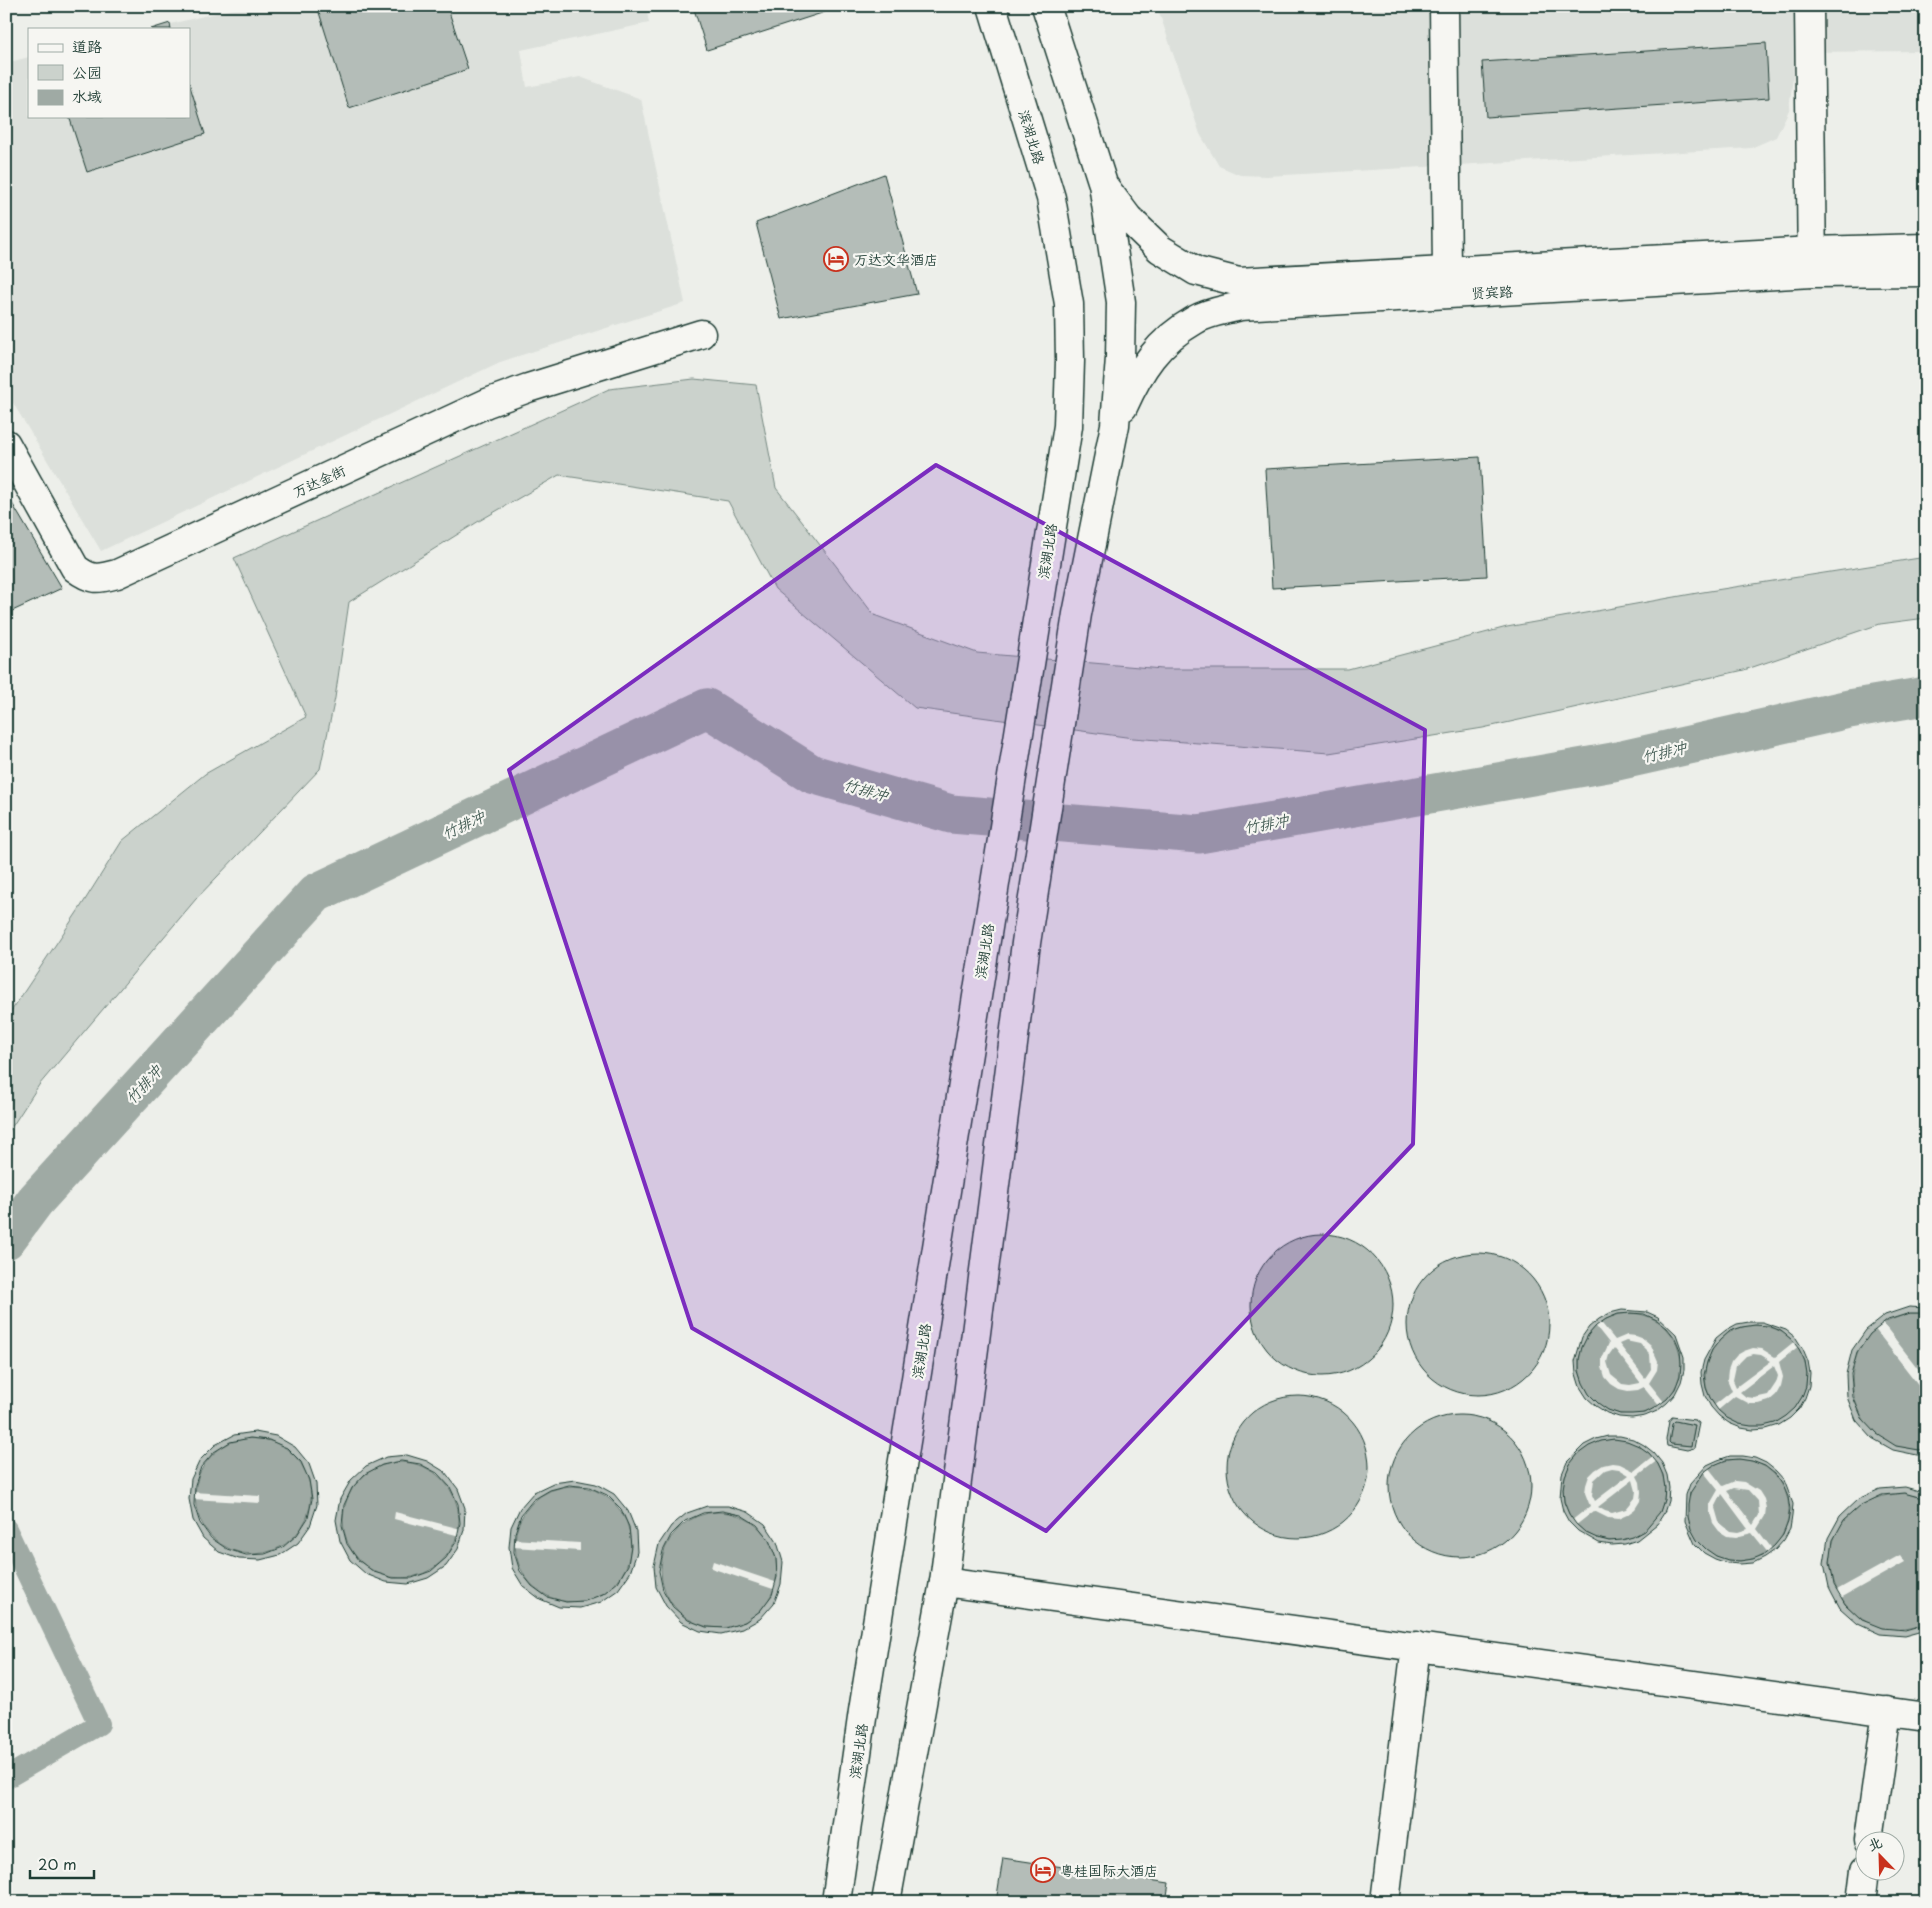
<svg xmlns="http://www.w3.org/2000/svg" width="1932" height="1908" font-family="'Playpen Sans','LXGW WenKai TC',sans-serif">
<style>
.built{fill:#dce0db}
.green{fill:#cbd2cc;stroke:#758880}
.water{fill:#9faaa4;stroke:#6c7e77}
.pier{fill:#edefea;fill-rule:evenodd}
.lines{fill:none;stroke-linecap:round;stroke-linejoin:round}
.canal{stroke:#9faaa4;stroke-width:22}
.river{stroke:#9faaa4;stroke-width:39}
.building{fill:#b4bdb8;stroke:#1f3d34;fill-rule:evenodd}
.minor-casing{stroke:#1f3d34;stroke-width:31}
.major-casing{stroke:#1f3d34;stroke-width:31}
.minor{stroke:#f6f6f2;stroke-width:28}
.major{stroke:#f6f6f2;stroke-width:28}
.marked{fill:#7b2cbf;fill-opacity:0.2;stroke:#7b2cbf;stroke-width:4;stroke-linejoin:round}
.labels{text-anchor:middle;dominant-baseline:central;stroke-width:4.5;stroke-linejoin:round;paint-order:stroke}
.street-label{font-size:14px;fill:#1f3d34;stroke:#f6f6f2}
.poi-label{font-size:14px;fill:#1f3d34;stroke:#f6f6f2;text-anchor:start}
.water-label{font-size:15px;font-style:italic;fill:#3f5850;stroke:#f6f6f2}
</style>
<rect width="100%" height="100%" fill="#edefea"/>
<filter id="ink" filterUnits="userSpaceOnUse"><feTurbulence type="fractalNoise" baseFrequency=".02" numOctaves="2"/><feDisplacementMap in="SourceGraphic" scale="10" xChannelSelector="R" yChannelSelector="G"/><feConvolveMatrix kernelMatrix="1 2 1 2 8 2 1 2 1" color-interpolation-filters="sRGB"/></filter>
<g filter="url(#ink)">
<path class="built" d="M245,6H646L649,23L521,50L527,87L580,77L641,99L685,303L500,362L101,551L6,391V63L29,57V116H189V29H150Z
M1157,6H1926V51L1796,52L1789,110L1776,137L1751,148L1267,176L1240,175L1219,166L1200,134Z"/>
<path class="green" d="M694,379L756,385L776,488L874,615L977,653L1162,669H1348L1507,627L1703,592L1926,557V618L1880,624L1744,670L1483,728L1329,753L1133,738L915,708L775,589L728,501L559,475L479,521L349,602L335,698L320,769L196,899L39,1085L6,1136V1019L80,908L122,841L205,774L306,717L234,558L609,389Z"/>
<path class="water" d="M1910,1313H1926V1449C1864,1458 1829,1378 1870,1334C1880,1323 1895,1318 1910,1313Z
M1579 1364a51 51 0 1 1 102 0a51 51 0 1 1-102 0Z
M1705 1376a51 51 0 1 1 102 0a51 51 0 1 1-102 0Z
M1675,1421L1695,1425L1691,1446L1671,1444L1669,1442L1672,1424Z
M195 1496a58 58 0 1 1 116 0a58 58 0 1 1-116 0Z
M1563 1490a51 51 0 1 1 102 0a51 51 0 1 1-102 0Z
M1687 1510a51 51 0 1 1 102 0a51 51 0 1 1-102 0Z
M343 1520a58 58 0 1 1 116 0a58 58 0 1 1-116 0Z
M515 1544a58 58 0 1 1 116 0a58 58 0 1 1-116 0Z
M1904,1493L1926,1499V1624C1911,1628 1896,1632 1881,1628C1826,1611 1811,1538 1861,1505C1874,1496 1889,1495 1904,1493Z
M661 1570a58 58 0 1 1 116 0a58 58 0 1 1-116 0Z"/>
<path class="pier" d="M1599,1320L1615,1340L1627,1335L1636,1336L1644,1339L1651,1345L1658,1361L1657,1370L1649,1383L1665,1403L1660,1407L1644,1387L1638,1390L1628,1391L1619,1389L1611,1384L1605,1377L1602,1367V1358L1609,1343L1594,1324ZM1626,1341L1640,1344L1650,1354L1651,1369L1645,1378L1619,1344ZM1614,1348L1640,1382V1383L1630,1385L1622,1384L1611,1375L1607,1362L1609,1355Z
M1882,1322L1926,1379V1383L1920,1387L1874,1328Z
M1796,1340L1800,1345L1779,1362L1783,1377L1781,1386L1776,1395L1769,1401L1759,1404H1750L1735,1396L1716,1412L1712,1407L1732,1391L1727,1379L1728,1370L1731,1362L1737,1355L1744,1351L1753,1348L1762,1349L1775,1357ZM1753,1354L1761,1355L1771,1361L1736,1387L1733,1380L1736,1366L1746,1356ZM1774,1366L1778,1376L1776,1383L1768,1395L1754,1398L1746,1397L1740,1392Z
M1654,1455L1658,1460L1637,1476L1640,1482L1641,1492L1640,1501L1635,1509L1627,1515L1618,1519L1608,1518L1594,1511L1575,1526L1571,1521L1590,1506L1585,1493L1586,1485L1589,1476L1595,1470L1603,1465L1612,1463L1620,1464L1634,1471ZM1612,1468L1619,1469L1629,1475L1595,1501L1592,1495L1594,1480L1605,1470ZM1633,1480L1636,1491L1635,1498L1626,1509L1612,1513L1605,1511L1598,1507Z
M1708,1467L1723,1486L1735,1481L1744,1482L1759,1491L1764,1499L1766,1508L1765,1516L1757,1529L1773,1550L1769,1554L1752,1533L1736,1537L1727,1536L1719,1531L1713,1523L1710,1513V1504L1718,1490L1702,1470ZM1734,1488L1748,1490L1758,1501L1759,1515L1753,1525L1727,1491ZM1722,1494L1748,1529L1738,1532L1730,1531L1719,1522L1715,1508Z
M192,1492L260,1496V1503L192,1499Z
M395,1512L461,1529L460,1536L394,1519Z
M512,1539L580,1543V1551L512,1547Z
M1900,1555L1905,1562L1839,1599L1835,1591Z
M713,1561L778,1583L776,1590L711,1568Z"/>
<g class="lines">
<path class="canal" d="M6,1529L99,1724L6,1778"/>
<path class="river" d="M6,1240L35,1201L316,893L707,708L812,774L951,814L1199,834L1613,762L1849,709L1926,696"/>
</g>
<path class="building" d="M317,6H447L468,69L349,108Z
M693,6H823L825,12L707,50Z
M170,23L171,29H151Z
M1766,43L1769,98L1486,117L1482,62Z
M189,83L205,134L87,172L69,116H189Z
M884,174L917,294L781,319L756,223Z
M1480,457L1487,576L1272,588L1265,469Z
M6,493L62,588L8,613L6,610Z
M1251 1305a71 71 0 1 1 142 0a71 71 0 1 1-142 0Z
M1407 1324a71 71 0 1 1 142 0a71 71 0 1 1-142 0Z
M1909,1307L1926,1308V1313H1910L1888,1320L1870,1334L1857,1353L1851,1374L1853,1397L1862,1418L1877,1434L1896,1446L1919,1450L1926,1449V1454L1917,1455L1893,1450L1872,1438L1856,1420L1847,1397L1846,1374L1852,1350L1866,1330L1885,1315Z
M1622,1310L1647,1312L1658,1317L1676,1334L1684,1357V1370L1681,1382L1675,1394L1667,1403L1657,1411L1645,1416L1632,1418L1619,1417L1607,1413L1596,1406L1587,1398L1580,1387L1576,1374L1575,1361L1582,1337L1589,1327L1599,1319L1610,1313ZM1631,1313L1644,1314L1657,1320L1667,1328L1675,1338L1680,1350L1681,1363L1680,1376L1675,1389L1667,1399L1656,1407L1645,1413L1632,1414H1620L1608,1410L1598,1403L1589,1394L1583,1383L1579,1371V1359L1582,1347L1588,1335L1596,1326L1606,1319L1618,1314Z
M1749,1322H1762L1786,1330L1796,1338L1803,1349L1808,1361L1810,1373L1809,1386L1805,1398L1799,1409L1790,1418L1779,1425L1766,1429L1753,1430L1741,1428L1729,1423L1719,1416L1711,1407L1705,1396L1702,1384L1701,1372L1704,1360L1716,1338L1726,1330L1737,1324ZM1755,1325L1769,1326L1781,1331L1791,1339L1799,1349L1805,1361L1807,1373L1806,1386L1802,1397L1795,1408L1786,1416L1775,1423L1763,1426H1751L1739,1424L1727,1418L1718,1410L1711,1400L1706,1388L1704,1375L1707,1362L1712,1350L1720,1340L1730,1331L1742,1327Z
M1227 1467a71 71 0 1 1 142 0a71 71 0 1 1-142 0Z
M1389 1486a71 71 0 1 1 142 0a71 71 0 1 1-142 0Z
M1672,1417L1695,1420L1699,1423L1694,1448L1687,1450L1667,1446L1666,1440L1669,1421ZM1675,1421L1695,1425L1691,1446L1671,1444L1669,1442L1672,1424Z
M255,1432L276,1436L295,1447L309,1464L316,1484L317,1505L310,1526L298,1543L280,1555L260,1560L239,1559L219,1552L203,1538L193,1520L189,1499L191,1479L200,1460L215,1445L234,1435ZM250,1438L269,1440L287,1448L301,1462L309,1480L312,1499L308,1518L297,1535L283,1547L265,1554L246,1555L227,1549L211,1538L200,1523L194,1505L195,1485L201,1467L214,1452L230,1442Z
M1608,1436H1620L1633,1439L1644,1445L1654,1453L1662,1463L1667,1475L1669,1488L1668,1501L1664,1513L1657,1524L1637,1540L1625,1544L1612,1545L1599,1543L1578,1531L1569,1522L1563,1511L1560,1498L1562,1474L1567,1462L1584,1445L1596,1439ZM1614,1439L1627,1441L1639,1446L1649,1453L1658,1464L1663,1475L1665,1488L1664,1500L1660,1512L1644,1531L1633,1537L1622,1540L1609,1541L1597,1538L1586,1533L1576,1524L1569,1514L1564,1502L1563,1489L1565,1476L1570,1464L1578,1454L1589,1446L1601,1441Z
M407,1455L427,1461L445,1472L458,1489L465,1508L464,1530L458,1549L446,1566L428,1578L408,1584L386,1582L366,1574L350,1560L340,1541L336,1520L340,1499L351,1480L366,1466L386,1457ZM401,1461L420,1464L437,1473L450,1487L458,1504L460,1523L456,1542L446,1558L431,1571L412,1578H393L374,1572L358,1560L347,1544L342,1525L344,1505L352,1488L365,1474L382,1465Z
M1730,1456H1743L1755,1458L1766,1463L1776,1471L1784,1480L1793,1504L1792,1516L1790,1529L1784,1540L1775,1550L1765,1557L1753,1563L1740,1564L1727,1563L1715,1559L1704,1553L1695,1544L1685,1521L1686,1495L1690,1484L1707,1465L1718,1460ZM1739,1459L1752,1461L1765,1466L1775,1474L1783,1485L1788,1497L1790,1510L1788,1522L1783,1535L1775,1545L1765,1554L1753,1559L1740,1561L1728,1560L1716,1556L1706,1549L1697,1540L1691,1529L1688,1517V1505L1690,1493L1704,1472L1714,1465L1726,1460Z
M575,1480L596,1484L614,1494L628,1511L636,1531L637,1552L630,1573L618,1590L601,1602L580,1608L559,1607L540,1599L523,1586L512,1568L509,1547L511,1527L520,1508L534,1492L553,1483ZM569,1485L589,1487L607,1495L621,1509L629,1527L631,1546L628,1565L618,1582L603,1594L585,1601L566,1602L547,1597L532,1586L520,1571L514,1552L515,1533L521,1515L533,1500L550,1490Z
M1905,1487L1926,1493V1499L1904,1493L1882,1495L1861,1505L1844,1520L1833,1540L1830,1562L1834,1585L1845,1604L1862,1620L1882,1628L1905,1630L1926,1624V1630L1904,1636L1880,1634L1858,1624L1840,1608L1832,1593L1829,1587L1824,1563L1828,1538L1840,1516L1858,1499L1880,1489Z
M707,1506H728L748,1512L765,1524L777,1542L783,1562L781,1584L779,1590L774,1603L760,1619L742,1629L721,1634L700,1631L681,1622L666,1606L656,1587L654,1566L659,1544L671,1526L687,1513ZM722,1511L741,1515L757,1525L769,1540L776,1558L777,1577L772,1595L760,1611L745,1622L726,1628L706,1627L688,1620L673,1607L663,1590L659,1571L663,1551L671,1535L685,1521L703,1513Z
M1003,1858L1169,1883L1166,1902H996Z"/>
<g class="lines">
<defs>
<path id="minor" d="M1444,6L1447,270
M1809,6L1812,273
M6,444L75,568C92,581 98,579 117,574L487,403L528,388L701,334
M944,1582L1926,1717
M1869,1840L1887,1711
M1385,1902L1416,1646
M1861,1902L1865,1870"/>
<path id="major" d="M1104,186L1128,218L1160,249L1196,271L1239,282L1812,251L1926,248
M1123,407C1140,369 1158,341 1195,320C1208,312 1226,310 1240,306L1812,273L1926,272
M836,1902L863,1711L1068,426L1070,361L1069,304L1051,198L992,6
M886,1902L944,1582L1026,943L1077,614L1115,425L1120,358L1121,302L1103,184L1046,6"/>
</defs>
<use href="#minor" class="minor-casing"/>
<use href="#major" class="major-casing"/>
<use href="#minor" class="minor"/>
<use href="#major" class="major"/>
</g>
</g>
<path class="marked" d="M936,465L1425,730L1413,1144L1046,1531L692,1328L509,770Z"/>
<defs>
<symbol id="hotel-ring" viewBox="-11 -11 22 22"><circle r="9.5" fill="#f6f6f2" stroke="#c8321e" stroke-width="1.5"/><path d="M-6-4.5h1.5V1H6V5H4.5V3h-9V5H-6ZM-4 0a1.8 1.8 0 1 1 3.6 0ZM.5 0V-2.5h3Q6-2.5 6 0Z" fill="#c8321e"/></symbol>
</defs>
<g fill-rule="evenodd">
<use href="#hotel-ring" x="822" y="245" width="28" height="28"/>
<use href="#hotel-ring" x="1029" y="1856" width="28" height="28"/>
</g>
<g class="labels">
<g class="street-label">
<text transform="translate(1032 137) rotate(73)">滨湖北路</text>
<text transform="translate(1492 292) rotate(-3)">贤宾路</text>
<text transform="translate(319 481) rotate(-25)">万达金街</text>
<text transform="translate(1047 551) rotate(-81)">滨湖北路</text>
<text transform="translate(984 951) rotate(-81)">滨湖北路</text>
<text transform="translate(921 1351) rotate(-81)">滨湖北路</text>
<text transform="translate(858 1751) rotate(-82)">滨湖北路</text>
</g>
<g class="poi-label">
<text x="854" y="259">万达文华酒店</text>
<text x="1060" y="1870">粤桂国际大酒店</text>
</g>
<g class="water-label">
<text transform="translate(1664 751) rotate(-13)">竹排冲</text>
<text transform="translate(866 789) rotate(16)">竹排冲</text>
<text transform="translate(1266 823) rotate(-10)">竹排冲</text>
<text transform="translate(463 824) rotate(-25)">竹排冲</text>
<text transform="translate(143 1084) rotate(-48)">竹排冲</text>
</g>
</g>
<rect width="1932" height="1908" fill="none" stroke="#f6f6f2" stroke-width="25"/>
<rect x="12" y="12" width="1907" height="1883" fill="none" stroke="#1f3d34" stroke-width="2" filter="url(#ink)"/>
<rect x="28" y="28" width="162" height="90" fill="#f6f6f2" stroke="#a0aca6"/>
<rect x="38" y="44" width="25" height="8" fill="#f6f6f2" stroke="#a0aca6"/>
<text x="72" y="52" font-size="15" fill="#1f3d34">道路</text>
<rect x="38" y="65" width="25" height="15" fill="#cbd2cc" stroke="#a0aca6"/>
<text x="72" y="78" font-size="15" fill="#1f3d34">公园</text>
<rect x="38" y="90" width="25" height="15" fill="#9faaa4" stroke="#a0aca6"/>
<text x="72" y="102" font-size="15" fill="#1f3d34">水域</text>
<g transform="translate(1880 1856) rotate(337)"><circle r="24" fill="#f6f6f2" stroke="#a0aca6"/>
<path d="M0-4L9 19L0 12L-9 19Z" fill="#c8321e"/>
<text y="-8" font-size="14" font-weight="bold" text-anchor="middle" fill="#1f3d34">北</text>
</g>
<path d="M30 1870v8h64v-8" fill="none" stroke="#1f3d34" stroke-width="2.5"/>
<text x="38" y="1870" font-size="15" fill="#1f3d34" stroke="#f6f6f2" stroke-width="4" paint-order="stroke">20 m</text>
</svg>
